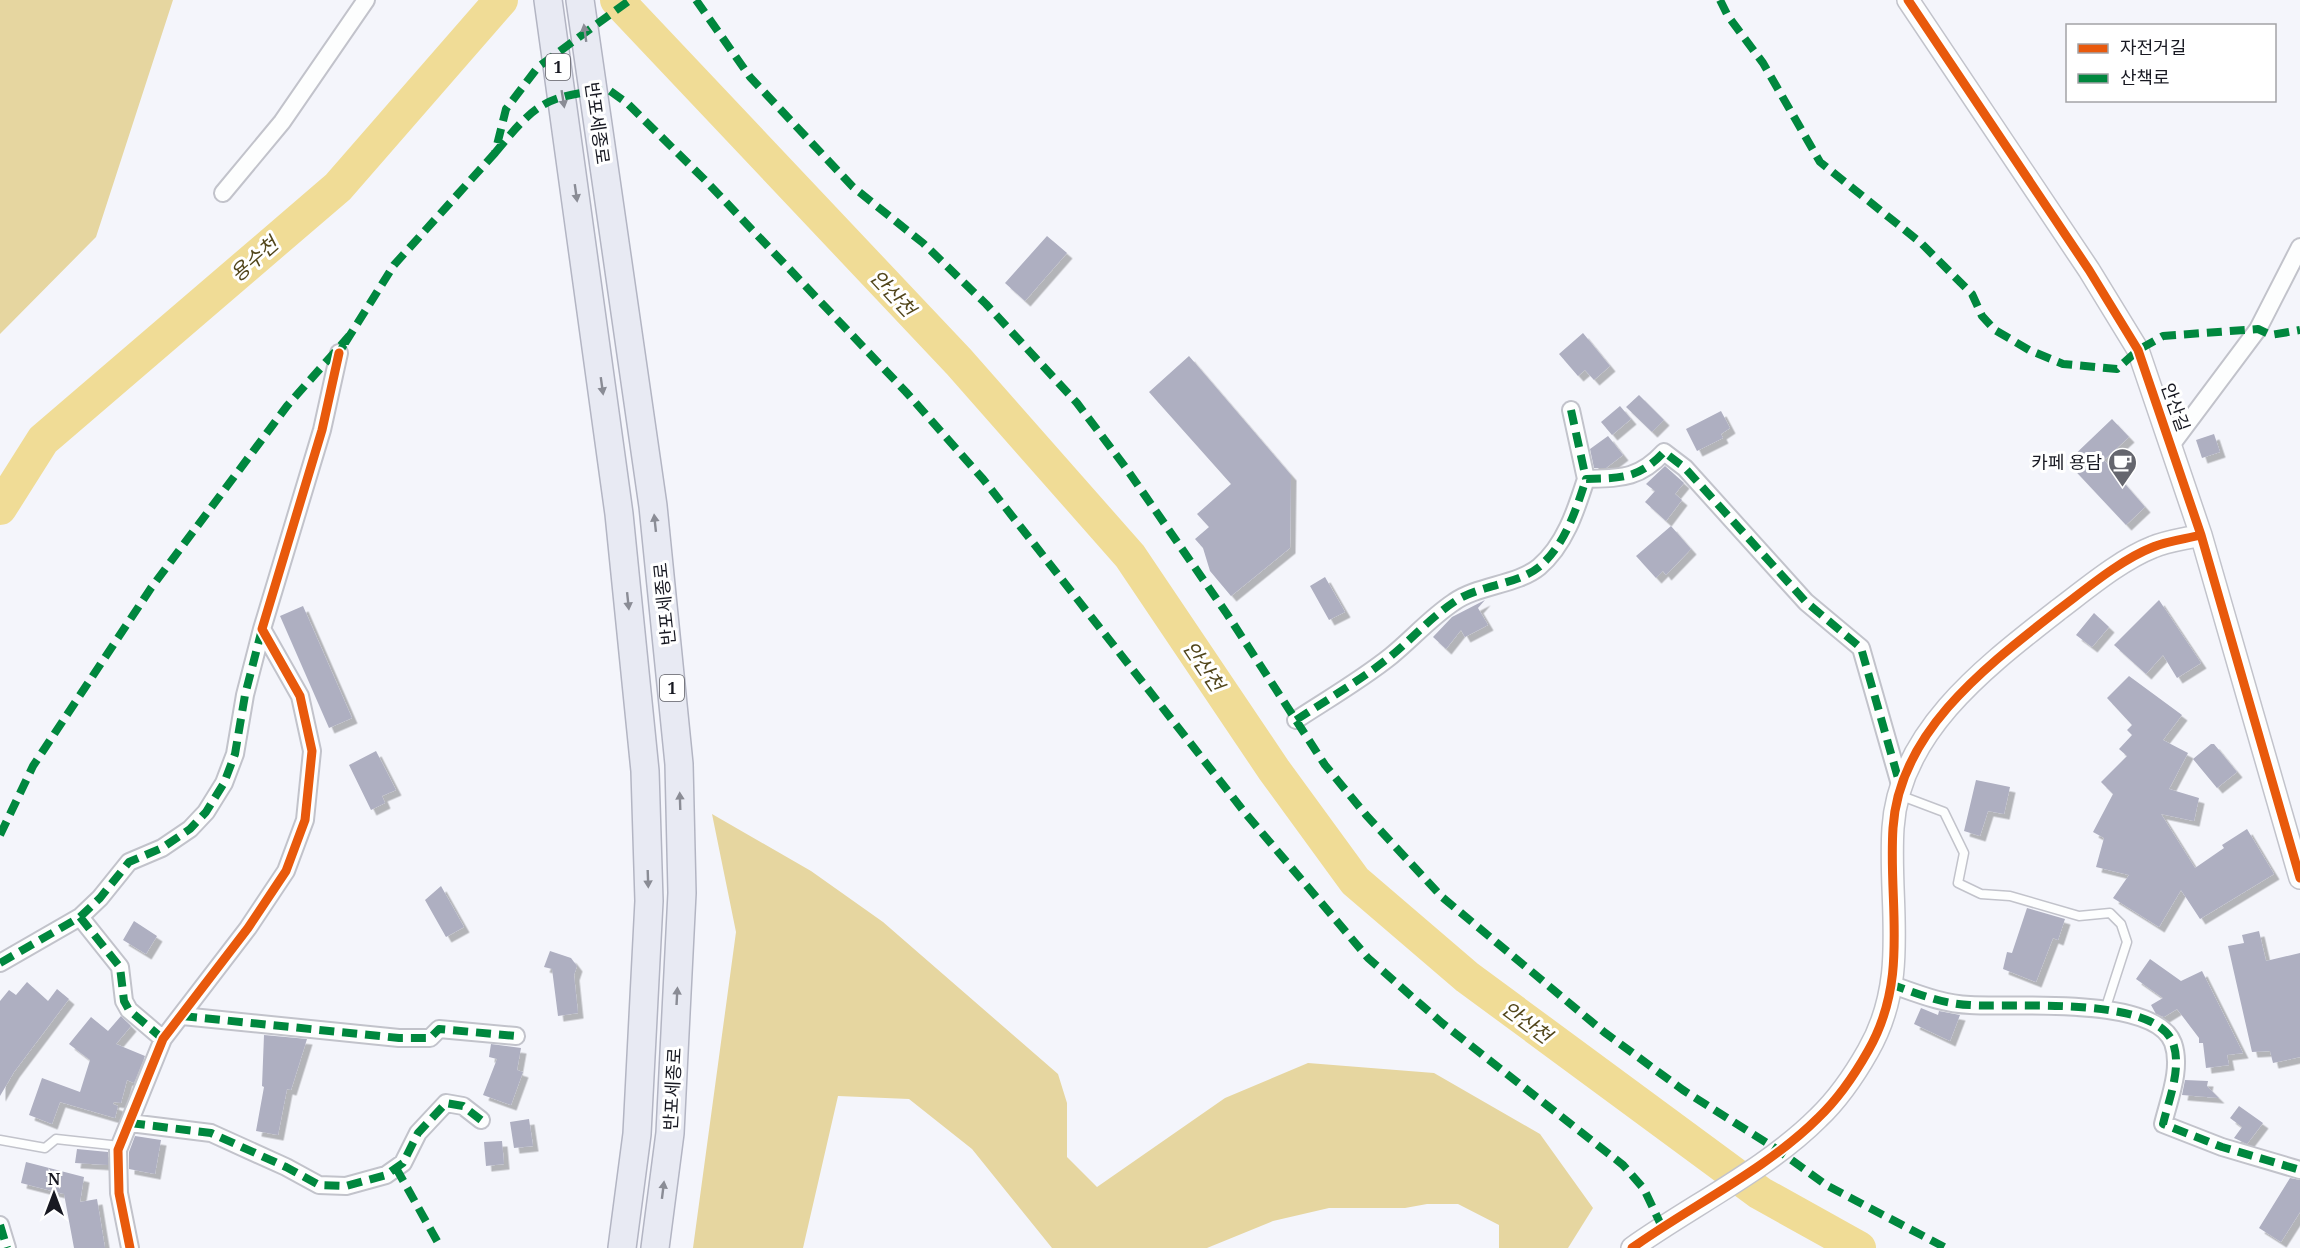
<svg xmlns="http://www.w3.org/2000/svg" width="2300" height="1248" font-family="'Noto Serif','Noto Sans KR',serif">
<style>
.forest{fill:#e6d6a0}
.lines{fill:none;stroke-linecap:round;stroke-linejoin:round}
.river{stroke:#f0dc96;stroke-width:34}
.building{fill:#aeafc1;filter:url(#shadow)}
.service-casing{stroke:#c2c3cb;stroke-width:11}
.minor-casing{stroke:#c2c3cb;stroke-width:20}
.tertiary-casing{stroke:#c2c3cb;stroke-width:24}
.trunk-casing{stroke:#b3b5c3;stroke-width:30}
.service{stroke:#fdfefe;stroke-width:8}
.minor{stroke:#fdfefe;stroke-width:16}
.tertiary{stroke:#fdfefe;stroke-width:21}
.trunk{stroke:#e8eaf3;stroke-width:27}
.quiet{stroke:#00873e;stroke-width:8;stroke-dasharray:15 8;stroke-linecap:butt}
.cycleway-casing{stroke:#fff;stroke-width:13}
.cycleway{stroke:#e8590c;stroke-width:9}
.oneway{fill:#8a8c95}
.labels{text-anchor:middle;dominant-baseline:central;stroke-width:6;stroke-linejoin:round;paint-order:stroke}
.shield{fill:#fff;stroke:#5d5e64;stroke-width:1.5}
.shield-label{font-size:16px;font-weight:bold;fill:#181922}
.street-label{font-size:18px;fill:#181922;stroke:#fff}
.poi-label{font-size:18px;fill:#181922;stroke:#fff;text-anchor:end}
.water-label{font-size:20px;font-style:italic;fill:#52461b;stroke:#fff}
</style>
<defs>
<filter id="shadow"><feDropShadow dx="5.5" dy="5.5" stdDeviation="0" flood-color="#0004"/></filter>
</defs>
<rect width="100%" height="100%" fill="#f4f5fb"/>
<path class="forest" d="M0,0H173L96,237L0,334Z
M712,814L811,871L883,922L1058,1074L1067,1103V1157L1097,1187L1225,1098L1308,1063L1434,1073L1540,1134L1593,1208L1568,1248H1499V1225L1458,1204H1427L1405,1208H1329L1273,1221L1207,1248H1052L972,1149L909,1099L838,1096L803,1248H693L736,932Z"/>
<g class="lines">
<path class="river" d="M617,0L959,362L1130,556L1274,770L1355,881L1467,977L1760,1193L1859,1248
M0,508L43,440L338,187L501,0"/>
</g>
<path class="building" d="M1047,236L1067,253L1025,301L1005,283Z
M1583,333L1610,366L1594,380L1585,370L1578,376L1559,354Z
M1189,356L1291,475L1290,548L1231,596L1210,571L1203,548L1195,539L1209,527L1197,514L1231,484L1149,392Z
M1639,395L1664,420L1652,432L1626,407Z
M1620,406L1631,419L1612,435L1601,422Z
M1721,411L1730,428L1721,434L1723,438L1697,451L1686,429Z
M2112,419L2129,437L2104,460L2145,507L2126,525L2067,462Z
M2214,434L2220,452L2202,458L2196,440Z
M1608,436L1623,455L1606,468H1594L1590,449Z
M1665,466L1684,483L1675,494L1682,500L1666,521L1645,502L1655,491L1646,484Z
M1671,526L1691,549L1666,575L1663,571L1656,578L1636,556Z
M1325,577L1345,612L1329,620L1310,586Z
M1485,600L1478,608L1488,625L1465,637L1461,630L1446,649L1433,637L1452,617Z
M2159,600L2201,663L2177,678L2163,655L2146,674L2114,645Z
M303,606L352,718L329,728L280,616Z
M2094,613L2109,627L2092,647L2076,635Z
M2129,676L2182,715L2163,740L2188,753L2169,789L2199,798L2194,821L2161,814L2195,868L2224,848L2222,845L2247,829L2274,874L2200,919L2181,890L2159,927L2113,898L2129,875L2096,867L2104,838L2093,832L2113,794L2101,782L2127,756L2119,749L2132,735L2127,730L2132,725L2107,698Z
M2211,744H2214L2237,772L2217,788L2193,759Z
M376,751L396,790L382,796L385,803L371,810L349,765Z
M1976,780L2010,787L2004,814L1988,811L1980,836L1964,831Z
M441,886L464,927L446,937L425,900Z
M2027,908L2065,919L2058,940L2053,938L2036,982L2003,969L2007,952L2012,953Z
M134,921L157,936L146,954L123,940Z
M2259,931L2266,961L2300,953V1057L2273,1063L2270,1051L2252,1052L2228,946L2244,943L2242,935Z
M550,951L571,958L577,966L574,975L578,1013L558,1016L552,969L544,967Z
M2150,959L2181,981L2202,971L2243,1053L2227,1055L2229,1065L2206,1068L2203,1043H2199V1038L2177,1009L2164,1017L2156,1014L2151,1005L2163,998L2136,979Z
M27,982L48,1001L57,989L69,999L14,1072L0,1096V1001L9,990L16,995Z
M1921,1008L1938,1015L1939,1011L1960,1015L1950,1041L1914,1024Z
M121,1016L131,1026L116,1044L145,1056L134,1083L127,1080L121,1103L114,1102L113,1104L118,1106L115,1118L60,1102L52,1124L29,1115L42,1078L80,1092L90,1060L69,1044L91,1017L108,1031Z
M264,1035L307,1039L291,1090L287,1089L278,1135L256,1131L264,1087L262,1086Z
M491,1044L521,1048L517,1070L523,1072L511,1105L483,1095L497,1059L489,1057Z
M2185,1080L2208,1081L2207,1086L2219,1098L2182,1095Z
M2239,1106L2263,1123L2247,1144L2234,1138L2242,1127L2230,1118Z
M529,1119L533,1146L514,1148L510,1122Z
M135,1136L161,1140L155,1174L129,1169V1152Z
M502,1141L504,1164L486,1166L484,1142Z
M77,1149L108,1152V1165L75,1163Z
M26,1162L84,1177L80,1202L97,1199L105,1248H74L64,1194L21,1183Z
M2290,1178L2300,1180V1212L2281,1242L2259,1228Z"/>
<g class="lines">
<defs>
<path id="service" d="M1899,795L1944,812L1964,853L1958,883L1981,894L2010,896L2079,916L2110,913L2121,924L2127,942L2105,1010
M0,1140L45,1148L56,1139L120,1146"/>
<path id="minor" d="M223,193L282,122L366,0
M1571,410L1586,479
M2172,444L2258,329L2300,247
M1296,720C1328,699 1361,680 1391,656C1413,638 1430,618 1454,602C1478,585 1517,585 1539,567C1565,545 1576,510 1586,479C1621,478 1639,479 1664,452L1685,468L1806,602L1861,648L1901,788
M80,917L120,967L124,1001L129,1010L163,1039
M0,963L80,917L100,898L129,862L162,848L190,829L206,812L224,783L235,754L245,695L262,629
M1890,984C1916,993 1942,1004 1970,1005C2013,1008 2155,995 2173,1043C2182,1068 2169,1099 2163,1124L2222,1147L2300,1170
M182,1016L399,1038H430L439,1029L516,1036
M130,1123L211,1133L286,1167L319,1185L346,1186L386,1175L403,1163L418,1133L446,1103L463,1106L481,1120
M0,1225L7,1248
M130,1248L119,1193L118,1150L163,1039L248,928L286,871L305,820L312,751L300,696L262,629L322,430L339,353"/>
<path id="tertiary" d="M1908,0L2089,270L2138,350L2201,535L2300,878
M1632,1248C1691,1206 1767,1169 1818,1118C1838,1099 1855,1074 1868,1051C1910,978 1888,905 1893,828C1899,731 1988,665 2058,610C2086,589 2120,560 2153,547C2167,541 2185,539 2201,535"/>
<path id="trunk" d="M548,0L619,514L645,771L649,901L637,1134L622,1248
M580,0L653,506L679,764L682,893L670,1133L655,1248"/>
</defs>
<use href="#service" class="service-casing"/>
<use href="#minor" class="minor-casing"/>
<use href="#tertiary" class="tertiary-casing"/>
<use href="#trunk" class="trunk-casing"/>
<use href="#service" class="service"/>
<use href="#minor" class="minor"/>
<use href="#tertiary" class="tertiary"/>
<use href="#trunk" class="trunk"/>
<path class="quiet" d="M696,0L750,77L853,187L923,243L986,304L1077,403L1126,468L1227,614L1325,765L1366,815L1442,897L1604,1032L1683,1090L1778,1150L1826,1185L1946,1248
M1720,0L1728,16L1763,63L1820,162L1921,243L1972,294L1982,316L1995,330L2029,350L2063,364L2117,369L2138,350L2163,336L2258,329L2271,335L2300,330
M495,153C535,104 545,95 609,90L627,103L704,179L906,392L983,479L1246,814L1368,958L1442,1023L1623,1165L1644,1189L1662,1227
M345,343L394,265L495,153L506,109L538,67L630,0
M1571,410L1586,479
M1296,720C1328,699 1361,680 1391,656C1413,638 1430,618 1454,602C1478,585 1517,585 1539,567C1565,545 1576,510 1586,479C1621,478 1639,479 1664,452L1685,468L1806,602L1861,648L1900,785
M0,835L33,766L151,588L287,406L349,336L339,353
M80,917L120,967L124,1001L129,1010L163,1039
M0,963L80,917L100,898L129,862L162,848L190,829L206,812L224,783L235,754L245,695L262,629
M1890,984C1916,993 1942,1004 1970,1005C2013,1008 2155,995 2173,1043C2182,1068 2169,1099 2163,1124L2222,1147L2300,1170
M182,1016L399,1038H430L439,1029L516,1036
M130,1123L211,1133L286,1167L319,1185L346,1186L386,1175L403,1163L418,1133L446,1103L463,1106L481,1120
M396,1168L441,1248
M0,1225L7,1248"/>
<defs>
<path id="cycleway" d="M1908,0L2089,270L2138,350L2201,535L2300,878
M130,1248L119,1193L118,1150L163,1039L248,928L286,871L305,820L312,751L300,696L262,629L322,430L339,353
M1632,1248C1691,1206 1767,1169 1818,1118C1838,1099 1855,1074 1868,1051C1910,978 1888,905 1893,828C1899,731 1988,665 2058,610C2086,589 2120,560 2153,547C2167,541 2185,539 2201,535"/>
</defs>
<use href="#cycleway" class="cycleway-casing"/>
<use href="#cycleway" class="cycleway"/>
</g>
<defs><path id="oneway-solid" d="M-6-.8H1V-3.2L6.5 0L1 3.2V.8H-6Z" transform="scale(1.5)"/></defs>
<g class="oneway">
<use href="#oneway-solid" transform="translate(585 33) rotate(-98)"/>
<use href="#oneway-solid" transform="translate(563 99) rotate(81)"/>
<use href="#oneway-solid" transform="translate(576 193) rotate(82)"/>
<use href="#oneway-solid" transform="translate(602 386) rotate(82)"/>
<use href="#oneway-solid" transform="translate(655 523) rotate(-96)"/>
<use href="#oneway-solid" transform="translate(628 601) rotate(84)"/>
<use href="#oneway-solid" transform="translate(680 801) rotate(-92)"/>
<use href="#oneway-solid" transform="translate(648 879) rotate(88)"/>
<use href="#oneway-solid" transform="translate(677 996) rotate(-87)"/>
<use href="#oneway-solid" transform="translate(663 1190) rotate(-83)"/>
</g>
<defs>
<symbol id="cafe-pin" viewBox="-11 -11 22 30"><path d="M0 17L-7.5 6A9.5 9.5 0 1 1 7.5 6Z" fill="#65666e" stroke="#fff"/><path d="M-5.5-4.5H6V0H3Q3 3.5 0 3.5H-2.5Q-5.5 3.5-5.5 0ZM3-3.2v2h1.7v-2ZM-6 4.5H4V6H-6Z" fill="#fff"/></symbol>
</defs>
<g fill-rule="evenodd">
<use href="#cafe-pin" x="2106" y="446" width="33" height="45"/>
</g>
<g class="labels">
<g class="shield">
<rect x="546" y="54" width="24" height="26" rx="4.5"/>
<rect x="660" y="675" width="24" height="26" rx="4.5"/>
</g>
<g class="shield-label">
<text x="558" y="67">1</text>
<text x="672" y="688">1</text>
</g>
<g class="street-label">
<text transform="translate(598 123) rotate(82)">반포세종로</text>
<text transform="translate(2176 407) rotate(70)">안산길</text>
<text transform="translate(664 604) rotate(-96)">반포세종로</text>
<text transform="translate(672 1089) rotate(-87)">반포세종로</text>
</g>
<g class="poi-label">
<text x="2102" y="462">카페 용담</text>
</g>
<g class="water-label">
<text transform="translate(254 259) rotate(-41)">용수천</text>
<text transform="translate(893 293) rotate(47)">안산천</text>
<text transform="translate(1204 666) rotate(56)">안산천</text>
<text transform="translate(1527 1022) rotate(36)">안산천</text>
</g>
</g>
<rect x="2066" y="24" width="210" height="78" fill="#ffffff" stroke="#a3a3a7" stroke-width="1.5"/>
<rect x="2078" y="44" width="30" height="9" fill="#e8590c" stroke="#a3a3a7" stroke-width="1.5"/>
<text x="2120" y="54" font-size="18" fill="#181922">자전거길</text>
<rect x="2078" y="74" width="30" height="9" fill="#00873e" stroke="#a3a3a7" stroke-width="1.5"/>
<text x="2120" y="84" font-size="18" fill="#181922">산책로</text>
<g transform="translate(54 1194)" stroke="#ffffff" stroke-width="4.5" paint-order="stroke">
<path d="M0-4.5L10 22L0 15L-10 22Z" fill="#181922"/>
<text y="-9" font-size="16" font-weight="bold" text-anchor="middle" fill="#181922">N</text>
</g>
</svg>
